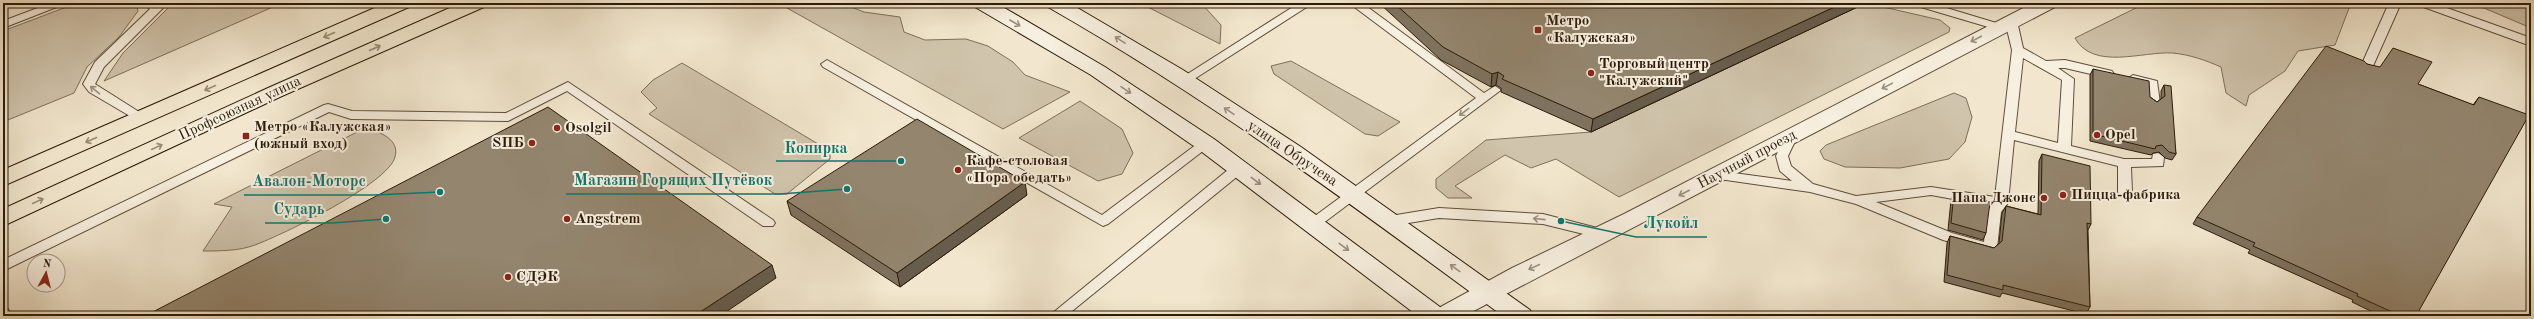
<svg xmlns="http://www.w3.org/2000/svg" width="2534" height="319" font-family="'Old Standard TT',serif">
<style>
.green{fill:#d0c4ac;stroke:#7e6f5a}
.lines{fill:none;stroke-linecap:round;stroke-linejoin:round}
.service-casing{stroke:#5e4d39;stroke-width:2}
.tertiary-casing{stroke:#5e4d39;stroke-width:2}
.secondary-casing{stroke:#2c1a07;stroke-width:2}
.primary-casing{stroke:#2c1a07;stroke-width:2}
.service{fill:#f7efdf;fill-rule:evenodd}
.tertiary{fill:#f7efdf;fill-rule:evenodd}
.secondary{fill:#f7efdf;fill-rule:evenodd}
.primary{fill:#f2e7ce;fill-rule:evenodd}
.wall{fill:#7e725f;stroke:#2c1a07}
.shaded-wall{fill:#675d4d;stroke:#2c1a07}
.building{fill:#93856e;stroke:#2c1a07}
.oneway{stroke:#9c8f7e}
.oneway2{stroke:#998b74}
.poi-dot{fill:#8f2418;stroke:#f7efdf;stroke-width:1.5}
.labels{text-anchor:middle;dominant-baseline:central;stroke-width:4;stroke-linejoin:round;paint-order:stroke}
.poi-label{font-size:15px;font-weight:bold;fill:#2c1a07;stroke:#f7efdf;text-anchor:start}
.street-label{font-size:15px;fill:#2c1a07;stroke:#f7efdf}
.leader{fill:none;stroke:#0f766e;stroke-width:1.5}
.callout-dot{fill:#0f766e;stroke:#f7efdf;stroke-width:1.5}
.callout-label{font-size:16px;text-anchor:middle;font-weight:bold;fill:#0f766e;stroke:#f7efdf;stroke-width:4;stroke-linejoin:round;paint-order:stroke}
</style>
<rect width="100%" height="100%" fill="#f2e7ce"/>
<filter id="stains"><feTurbulence type="fractalNoise" baseFrequency=".005" numOctaves="4"/><feColorMatrix values="0 0 0 0 .2 0 0 0 0 .09 0 0 0 0 .02 0 0 0 .5 -.17"/></filter>
<radialGradient id="worn" r=".72"><stop offset=".6" stop-color="#630" stop-opacity="0"/><stop offset="1" stop-color="#630" stop-opacity=".3"/></radialGradient>
<path class="green" d="M77,3H136L138,11L119,37L87,67L74,93L3,122V31Z
M165,3H282L104,81L123,53L169,7Z
M778,3H841L864,12L900,17L904,32L925,40L966,39L988,46L1013,62L1025,75L1070,92L1003,129Z
M1140,3H1201L1221,25L1220,44Z
M1866,3L1940,20L1950,28L1949,32L1619,197L1556,159L1531,168L1505,155L1455,186L1472,198H1448L1436,188V179L1486,140L1591,132Z
M2146,3H2351L2335,45L2298,51L2285,71L2249,95L2246,106L2226,93L2221,67C2205,60 2191,55 2173,53C2143,51 2093,71 2075,38Z
M2451,3H2531V28L2484,8Z
M1291,61L1400,122L1378,136L1365,134L1274,74L1271,66Z
M682,63L830,151V159L787,194H775L660,121L649,114L657,108L641,92L653,80Z
M1954,93L1966,98L1972,117L1965,142L1949,159L1900,168L1845,167L1824,159L1820,151L1826,145Z
M1080,101L1122,129L1133,153L1122,174L1098,181L1019,138Z
M367,127C380,133 400,139 395,157C388,184 282,235 255,245C239,251 220,251 203,251L232,207L214,204Z"/>
<g class="lines">
<defs>
<path id="service" d="M51,3H67L3,28V21Z
M142,3H156L163,8L104,67L95,84L144,115L146,118L144,121L140,122L89,92L83,84L95,62L150,9Z
M1299,3H1313L1188,83H1180L1178,80Z
M1349,3H1362L1484,93L1495,86L1501,90L1318,227H1308L1306,224L1308,221L1476,98Z
M1912,3H1930L2003,25L2005,27L1999,30L1995,29L1914,5Z
M2389,3H2401L2373,66L2371,69H2363L2361,66Z
M2416,3H2433L2531,38V46L2418,5Z
M2011,18L2017,21L2023,48L2046,61L2065,60L2112,71L2114,74L2108,78L2065,68H2058L2074,79L2071,146L2124,159H2152L2153,154L2158,153L2164,157L2163,166L2131,167L2132,192L2130,195H2120L2118,192V166L2014,140L2008,203L2001,212L1997,248L1995,251L1990,253L1943,240L1856,204L1810,192L1719,179L1712,175L1719,171L1792,181L1780,171L1776,156L1786,134L1791,133L1797,137L1788,156L1791,166L1813,184L1856,196L1931,187L1995,197L2012,50L2005,21ZM2023,58L2062,80L2058,143L2015,132ZM1931,195L1991,206L1987,211L1984,242L1952,233L1876,202Z
M827,60L1102,215L1201,141L1206,140L1212,144L1108,224L1103,226L823,67L821,64Z
M2133,75L2157,81L2160,103L2158,106L2154,107L2148,103L2147,86L2129,82L2127,79Z
M568,82L773,220L775,223L773,226H763L567,91L508,121L351,119L329,112L3,271V260L324,105L328,104L352,111L506,113Z
M1239,164L1246,168L1244,171L1066,316H1049L1234,165Z
M1439,208L1543,214L1609,231L1611,234L1604,239L1543,224L1439,218L1390,226L1383,221L1390,216Z
M3,308L8,309L12,316H3Z"/>
<path id="tertiary" d="M2033,3H2058L2055,7L1464,316H1432L1435,310L1512,268L1624,214Z"/>
<path id="secondary" d="M972,3H996L1105,67L1214,139L1444,310L1447,316H1418L1198,149L1091,75L975,7Z
M1045,3H1069L1183,70L1301,147L1530,310L1533,316H1503C1355,207 1208,98 1048,7Z"/>
<path id="primary" d="M386,3H412L409,7L3,186V170Z
M461,3H487L484,7L282,96L3,226V209L268,88Z"/>
</defs>
<use href="#service" class="service-casing"/>
<use href="#tertiary" class="tertiary-casing"/>
<use href="#secondary" class="secondary-casing"/>
<use href="#primary" class="primary-casing"/>
<use href="#service" class="service"/>
<use href="#tertiary" class="tertiary"/>
<use href="#secondary" class="secondary"/>
<use href="#primary" class="primary"/>
</g>
<path class="wall" d="M1379,3H1866L1591,132L1501,92V88L1496,85L1491,87L1441,60Z
M2367,64L2418,84L2473,105L2479,97L2416,316H2381L2352,302L2353,300L2248,253L2250,250L2193,224L2197,217Z
M2093,69L2150,97L2157,102L2161,99V91L2164,85L2176,154L2172,160L2165,158L2159,152L2153,153L2151,155L2090,141V75Z
M2042,154L2091,224L2088,230L2090,307L2086,314L2002,293L2000,297L1944,282L1947,243L1950,236L1994,248L1999,243L2002,213L2006,206L2038,214L2039,161Z
M1954,193L1986,233L1983,240L1948,230L1951,200Z
M1027,195L900,287L791,215L787,201Z"/>
<path class="shaded-wall" d="M1843,3H1866L1591,132L1593,119Z
M1498,72L1496,85L1491,87L1492,74Z
M1025,182L1027,195L900,287L897,273Z
M772,265L776,278L720,316H694Z"/>
<path class="building" d="M1394,3H1843L1593,119L1502,79L1504,76L1498,72L1492,74L1443,47Z
M2326,46L2364,61L2367,64L2380,67L2393,48L2432,62L2418,84L2474,105L2479,97L2529,115L2416,316H2401L2357,296L2358,294L2253,246L2255,243L2197,217Z
M2093,69L2149,81L2150,97L2157,102L2165,96L2164,85L2171,86L2176,154L2169,152L2162,145L2156,146L2155,149L2093,134Z
M548,107L772,265L694,316H145Z
M917,119L1025,182L897,273L787,201Z
M2042,154L2090,166L2091,224L2087,223L2090,307L2003,285V290L1947,275L1950,236L1994,248L2002,241L2006,206L2041,215Z
M1954,193L1990,202L1986,233L1951,223Z"/>
<defs><path id="oneway-shaft" d="M-6 0H5M1.5-3L5.5 0L1.5 3" fill="none" stroke-width="1.6" stroke-linecap="round" stroke-linejoin="round"/></defs>
<g class="oneway">
<use href="#oneway-shaft" transform="translate(1015 23) rotate(30)"/>
<use href="#oneway-shaft" transform="translate(1976 39) rotate(152)"/>
<use href="#oneway-shaft" transform="translate(1120 40) rotate(-148)"/>
<use href="#oneway-shaft" transform="translate(1887 86) rotate(152)"/>
<use href="#oneway-shaft" transform="translate(95 90) rotate(-140)"/>
<use href="#oneway-shaft" transform="translate(1126 90) rotate(34)"/>
<use href="#oneway-shaft" transform="translate(1229 111) rotate(-146)"/>
<use href="#oneway-shaft" transform="translate(1464 112) rotate(143)"/>
<use href="#oneway-shaft" transform="translate(1256 181) rotate(37)"/>
<use href="#oneway-shaft" transform="translate(1684 193) rotate(153)"/>
<use href="#oneway-shaft" transform="translate(1539 219) rotate(-174)"/>
<use href="#oneway-shaft" transform="translate(1344 247) rotate(37)"/>
<use href="#oneway-shaft" transform="translate(1534 267) rotate(155)"/>
<use href="#oneway-shaft" transform="translate(1455 268) rotate(-144)"/>
</g>
<g class="oneway2">
<use href="#oneway-shaft" transform="translate(329 35) rotate(156)"/>
<use href="#oneway-shaft" transform="translate(375 48) rotate(-24)"/>
<use href="#oneway-shaft" transform="translate(210 88) rotate(156)"/>
<use href="#oneway-shaft" transform="translate(91 140) rotate(156)"/>
<use href="#oneway-shaft" transform="translate(157 147) rotate(-25)"/>
<use href="#oneway-shaft" transform="translate(38 201) rotate(-25)"/>
</g>
<g class="poi-dot">
<rect x="1534" y="26" width="8" height="8" rx="2"/>
<circle cx="1591" cy="73" r="4"/>
<circle cx="557" cy="128" r="4"/>
<circle cx="2097" cy="135" r="4"/>
<rect x="242" y="132" width="8" height="8" rx="2"/>
<circle cx="532" cy="143" r="4"/>
<circle cx="958" cy="170" r="4"/>
<circle cx="2063" cy="195" r="4"/>
<circle cx="2044" cy="198" r="4"/>
<circle cx="567" cy="219" r="4"/>
<circle cx="508" cy="277" r="4"/>
</g>
<g class="labels">
<g class="poi-label">
<text x="1546" y="21">Метро<tspan x="1546" dy="17">«Калужская»</tspan></text>
<text x="1599" y="64">Торговый центр<tspan x="1599" dy="17">"Калужский"</tspan></text>
<text x="254" y="127">Метро «Калужская»<tspan x="254" dy="17">(южный вход)</tspan></text>
<text x="565" y="128">Osolgil</text>
<text x="2105" y="135">Opel</text>
<text x="524" y="143" text-anchor="end">SПБ</text>
<text x="966" y="161">Кафе-столовая<tspan x="966" dy="17">«Пора обедать»</tspan></text>
<text x="2071" y="195">Пицца-фабрика</text>
<text x="2036" y="198" text-anchor="end">Папа Джонс</text>
<text x="575" y="219">Angstrem</text>
<text x="516" y="277">СДЭК</text>
</g>
<g class="street-label">
<text transform="translate(240 109) rotate(-25)">Профсоюзная улица</text>
<text transform="translate(1292 154) rotate(34)">улица Обручева</text>
<text transform="translate(1747 160) rotate(-28)">Научный проезд</text>
</g>
</g>
<path class="leader" d="M901 161L855 161H776M847 189L780 194H566M440 192L374 195H244M386 219L332 223H265M1561 221L1636 237H1707"/>
<g class="callout-dot">
<circle cx="901" cy="161" r="4"/>
<circle cx="847" cy="189" r="4"/>
<circle cx="440" cy="192" r="4"/>
<circle cx="386" cy="219" r="4"/>
<circle cx="1561" cy="221" r="4"/>
</g>
<g class="callout-label">
<text x="816" y="153">Копирка</text>
<text x="673" y="185">Магазин Горящих Путёвок</text>
<text x="309" y="186">Авалон-Моторс</text>
<text x="299" y="214">Сударь</text>
<text x="1671" y="228">Лукойл</text>
</g>
<rect width="2534" height="319" fill="none" stroke="#f2e7ce" stroke-width="16"/>
<rect x="4" y="4" width="2526" height="311" fill="none" stroke="#2c1a07" stroke-width="2"/>
<rect x="8" y="8" width="2518" height="303" fill="none" stroke="#2c1a07"/>
<g transform="translate(46 273) rotate(7)"><circle r="19" fill="#f7efdf" stroke="#a69a89"/>
<path d="M0-3L7 15L0 10L-7 15Z" fill="#8f2418"/>
<text y="-6" font-size="11" font-weight="bold" text-anchor="middle" fill="#2c1a07">N</text>
</g>
<rect width="100%" height="100%" filter="url(#stains)"/>
<rect width="100%" height="100%" fill="url(#worn)"/>
</svg>
